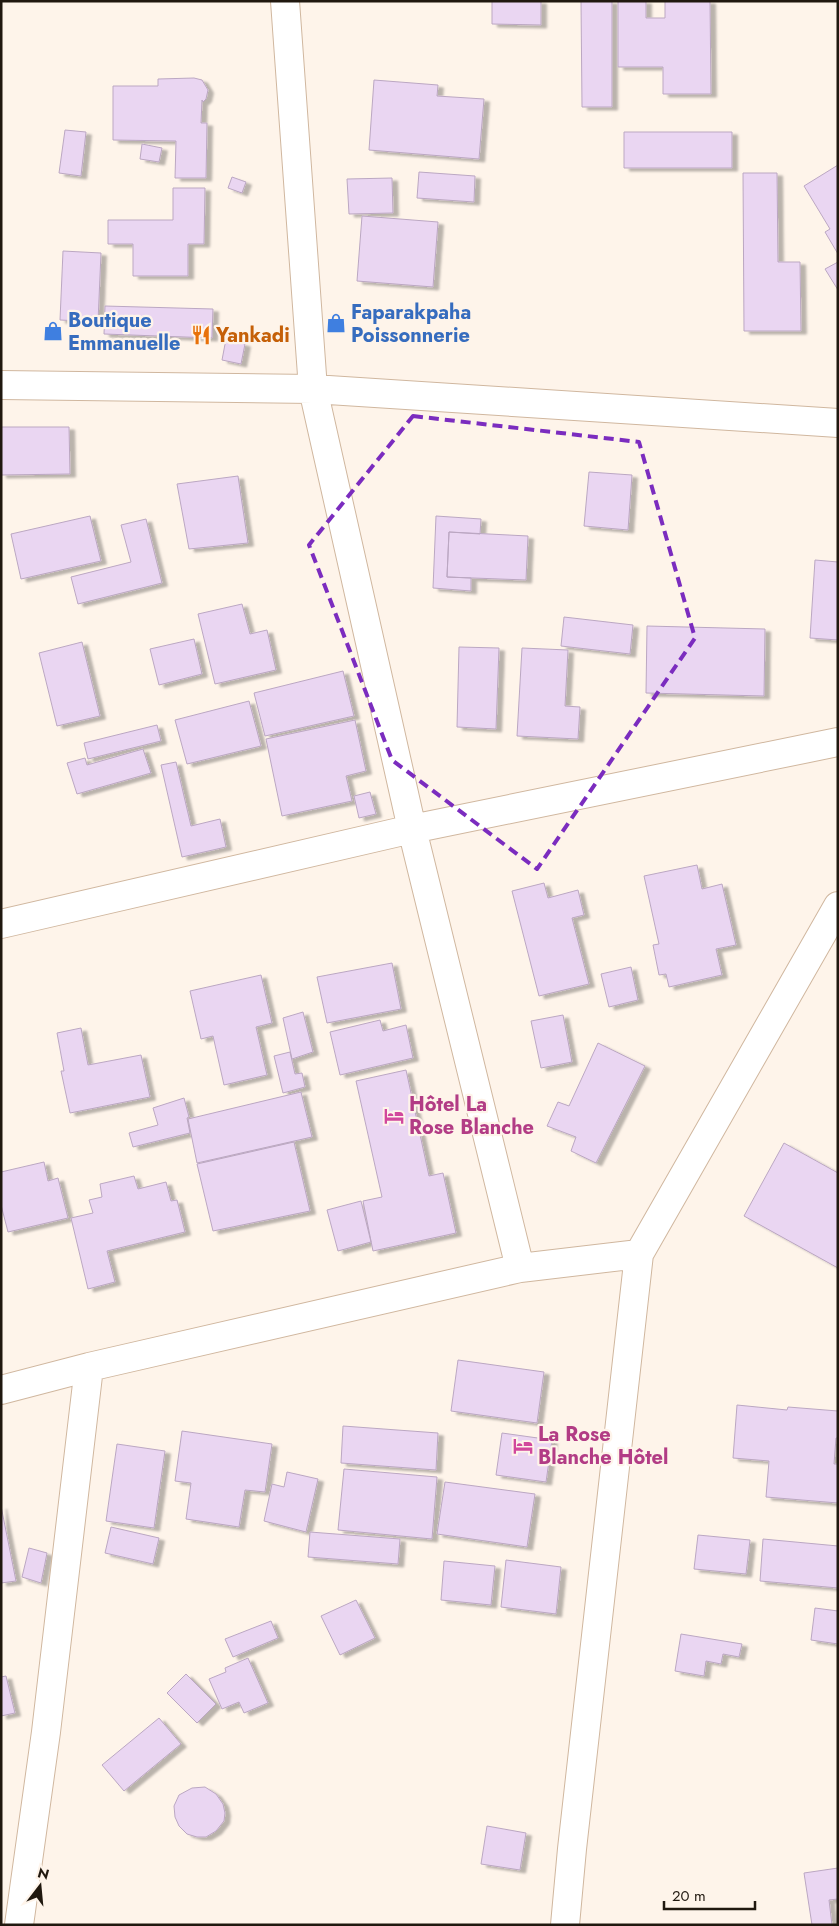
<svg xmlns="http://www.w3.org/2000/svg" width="839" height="1926" font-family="Jost,sans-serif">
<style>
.building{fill:#ead6f2;stroke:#bba7c2;filter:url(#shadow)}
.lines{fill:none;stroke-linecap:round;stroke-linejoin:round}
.minor-casing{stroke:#d0b79f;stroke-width:30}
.minor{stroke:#fff;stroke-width:28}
.marked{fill:none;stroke:#7b2cbf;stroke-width:4;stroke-dasharray:10 6;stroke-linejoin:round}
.labels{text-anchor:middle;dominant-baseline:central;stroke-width:4.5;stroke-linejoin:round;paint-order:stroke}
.shop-label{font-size:20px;font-weight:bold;fill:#366cbe;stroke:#fef4ea;text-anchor:start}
.food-label{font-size:20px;font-weight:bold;fill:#c56008;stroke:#fef4ea;text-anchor:start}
.hotel-label{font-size:20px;font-weight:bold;fill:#b23c85;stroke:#fef4ea;text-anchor:start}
</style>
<defs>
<filter id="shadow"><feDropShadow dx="5.5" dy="3" stdDeviation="1" flood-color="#0004"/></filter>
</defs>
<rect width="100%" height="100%" fill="#fef4ea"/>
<path class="building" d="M492,1H541V25L492,24Z
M581,1H612V107H582Z
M618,1H646V18H665V1H710L711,94H663V67H618Z
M194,78L202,80L208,90L206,99L203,102L202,100L201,123H207L206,178H175L176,141L113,140V86H158V79Z
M374,80L438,85L437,96L484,99L479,159L369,150Z
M65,130L86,132L81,176L59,173Z
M624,132H732V168H624Z
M142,144L162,148L159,162L140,159Z
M838,165V254L825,232L830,229L804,186Z
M419,172L475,176L474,202L417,198Z
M743,173H777L778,262H800L801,331H744Z
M232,177L246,182L242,193L228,188Z
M392,178L393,213L349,214L347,179Z
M173,188H205L204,244H188V276H133V244H108V220H173Z
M362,216L438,222L433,287L357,281Z
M63,251L101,253L98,322L60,320Z
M838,262V290L825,269Z
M105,306L213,309L212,338L104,334Z
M226,339L245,344L241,364L222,360Z
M1,427H69L70,474L1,475Z
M589,472L632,475L628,530L584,526Z
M238,476L248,543L189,549L177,484Z
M90,516L101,561L21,579L11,534Z
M436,516L481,519L480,534L449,532L447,577L471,578V591L433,588Z
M146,519L162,583L78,604L71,577L131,562L121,525Z
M449,532L528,536L526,580L447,577Z
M815,560L838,562V640L810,638Z
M242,604L250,634L267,630L276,670L215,684L198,614Z
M564,617L633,625L630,654L561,646Z
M647,626L765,629L764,696L646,693Z
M194,639L202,674L159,685L150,649Z
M82,642L100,716L57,726L39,653Z
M459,647L499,648L496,729L457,727Z
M522,648L568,650L565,706L580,707L578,739L517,736Z
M343,671L354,716L265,736L254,693Z
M249,701L261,746L187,764L175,720Z
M355,720L366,771L346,776L352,801L282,816L266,739Z
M157,725L161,741L88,759L84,743Z
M143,749L151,773L77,794L67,763L85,758L87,765Z
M176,762L191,826L220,819L226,847L182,857L161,765Z
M370,792L376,814L359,818L354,796Z
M697,865L702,889L722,884L736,945L716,949L722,975L669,987L666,974L659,975L653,945L659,944L644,876Z
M544,883L548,898L578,890L584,915L572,918L589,984L539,996L512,891Z
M392,963L401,1009L327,1023L317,977Z
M631,967L638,1000L609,1007L601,974Z
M261,975L272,1023L256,1027L267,1075L224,1085L213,1036L201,1039L190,991Z
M303,1012L313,1052L292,1059L283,1018Z
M563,1015L572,1062L541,1068L531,1021Z
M380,1020L383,1031L406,1025L413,1058L340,1075L330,1032Z
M81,1028L88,1065L141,1055L150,1097L70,1113L61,1071H64L57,1033Z
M598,1043L645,1066L596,1163L571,1151L576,1137L547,1126L558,1102L569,1106Z
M290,1052L295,1074L302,1073L305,1087L283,1093L274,1056Z
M406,1070L429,1176L443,1173L456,1233L373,1251L363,1201L382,1197L356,1081Z
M301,1092L312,1137L197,1163L188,1119Z
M184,1098L189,1117L187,1118L190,1133L133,1147L129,1133L158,1125L153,1108Z
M294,1142L310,1211L213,1231L197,1164Z
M784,1143L838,1173V1268L744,1216Z
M44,1162L48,1181L58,1178L68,1218L8,1232L1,1205V1172Z
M134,1176L138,1189L166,1182L171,1201L177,1200L185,1232L107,1251L115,1282L88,1289L71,1218L93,1213L89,1200L102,1197L100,1184Z
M361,1201L371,1242L338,1251L327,1210Z
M458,1360L544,1372L537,1423L451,1411Z
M737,1405L787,1410L788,1407L838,1411V1438H836L834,1464H838V1503L766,1497L769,1461L733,1458Z
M343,1426L438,1433L436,1470L341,1463Z
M182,1431L272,1444L265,1492L245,1490L239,1527L186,1519L191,1483L175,1481Z
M502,1433L552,1440L546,1482L496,1475Z
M117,1444L165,1451L154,1528L106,1521Z
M344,1469L437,1477L432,1539L338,1530Z
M287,1472L318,1479L306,1532L264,1521L272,1484L284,1487Z
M445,1482L535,1494L527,1547L437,1534Z
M1,1506L16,1581L1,1583Z
M111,1527L159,1538L153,1564L105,1553Z
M310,1532L400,1539L398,1564L308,1557Z
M698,1535L750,1540L746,1574L694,1569Z
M763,1539L838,1546V1588L760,1581Z
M29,1548L47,1553L41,1583L22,1577Z
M506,1560L561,1567L556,1614L501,1607Z
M444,1561L495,1566L491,1605L441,1600Z
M356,1600L375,1638L340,1655L321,1616Z
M815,1608L838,1611V1644L811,1640Z
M271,1621L278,1638L233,1657L225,1639Z
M681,1634L742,1644L739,1657L723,1654L721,1664L706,1661L704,1676L675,1671Z
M248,1658L268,1703L244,1713L239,1702L222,1709L209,1679L226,1672L225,1668Z
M186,1674L216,1704L197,1723L167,1693Z
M6,1676L15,1713L1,1716V1677Z
M159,1718L181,1744L124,1791L102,1765Z
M205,1787L216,1794L223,1804L225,1813L224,1821L216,1831L206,1837H197L187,1834L179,1826L175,1817L174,1806L179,1795L192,1788Z
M487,1826L526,1833L520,1870L481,1864Z
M838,1868V1899L829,1900L832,1925H812L804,1873Z"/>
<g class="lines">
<defs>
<path id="minor" d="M285,1L313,389L412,829L520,1268
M1,385L313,389L838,423
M1,924L412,829L838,742
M1,1390L89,1367L520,1268L639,1254
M19,1925L46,1732L89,1367
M565,1925L572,1849L639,1254L838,906"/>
</defs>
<use href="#minor" class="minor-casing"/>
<use href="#minor" class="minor"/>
</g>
<path class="marked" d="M413,416L639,442L695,638L537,869L392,760L309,545Z"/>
<defs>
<symbol id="shop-bare" viewBox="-9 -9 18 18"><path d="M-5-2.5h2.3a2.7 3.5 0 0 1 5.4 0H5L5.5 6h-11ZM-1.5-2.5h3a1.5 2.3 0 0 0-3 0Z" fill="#3f7fe0" stroke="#fef4ea" stroke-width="2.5" paint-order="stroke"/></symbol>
<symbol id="restaurant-bare" viewBox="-9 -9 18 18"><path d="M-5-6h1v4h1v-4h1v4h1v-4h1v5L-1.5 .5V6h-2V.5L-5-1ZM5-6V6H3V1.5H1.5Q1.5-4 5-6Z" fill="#e8710a" stroke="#fef4ea" stroke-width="2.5" paint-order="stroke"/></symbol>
<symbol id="hotel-bare" viewBox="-9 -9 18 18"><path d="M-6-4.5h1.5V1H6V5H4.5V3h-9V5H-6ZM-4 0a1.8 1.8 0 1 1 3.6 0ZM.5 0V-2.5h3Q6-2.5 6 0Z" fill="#d1479c" stroke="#fef4ea" stroke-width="2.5" paint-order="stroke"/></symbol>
</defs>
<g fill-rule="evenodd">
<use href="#shop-bare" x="322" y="309" width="28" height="28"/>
<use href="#shop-bare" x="39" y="317" width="28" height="28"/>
<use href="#restaurant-bare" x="187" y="321" width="28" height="28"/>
<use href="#hotel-bare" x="380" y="1102" width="28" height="28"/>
<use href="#hotel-bare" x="509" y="1432" width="28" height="28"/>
</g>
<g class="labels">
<g class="shop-label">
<text x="351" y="312">Faparakpaha<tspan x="351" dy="23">Poissonnerie</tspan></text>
<text x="68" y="320">Boutique<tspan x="68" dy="23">Emmanuelle</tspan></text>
</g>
<g class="food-label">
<text x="216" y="335">Yankadi</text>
</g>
<g class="hotel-label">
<text x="409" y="1104">Hôtel La<tspan x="409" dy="23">Rose Blanche</tspan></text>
<text x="538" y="1434">La Rose<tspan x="538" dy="23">Blanche Hôtel</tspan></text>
</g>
</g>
<rect width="839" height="1926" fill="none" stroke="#20180f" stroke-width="5"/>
<g transform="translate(40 1886) rotate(16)" stroke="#fef4ea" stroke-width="4" paint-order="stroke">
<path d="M0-4L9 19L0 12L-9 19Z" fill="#20180f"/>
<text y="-8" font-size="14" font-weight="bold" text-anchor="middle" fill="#20180f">N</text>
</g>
<path d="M664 1901v8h91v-8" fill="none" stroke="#20180f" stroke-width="2.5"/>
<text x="672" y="1901" font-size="15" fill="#20180f" stroke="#fef4ea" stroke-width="4" paint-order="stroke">20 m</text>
</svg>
